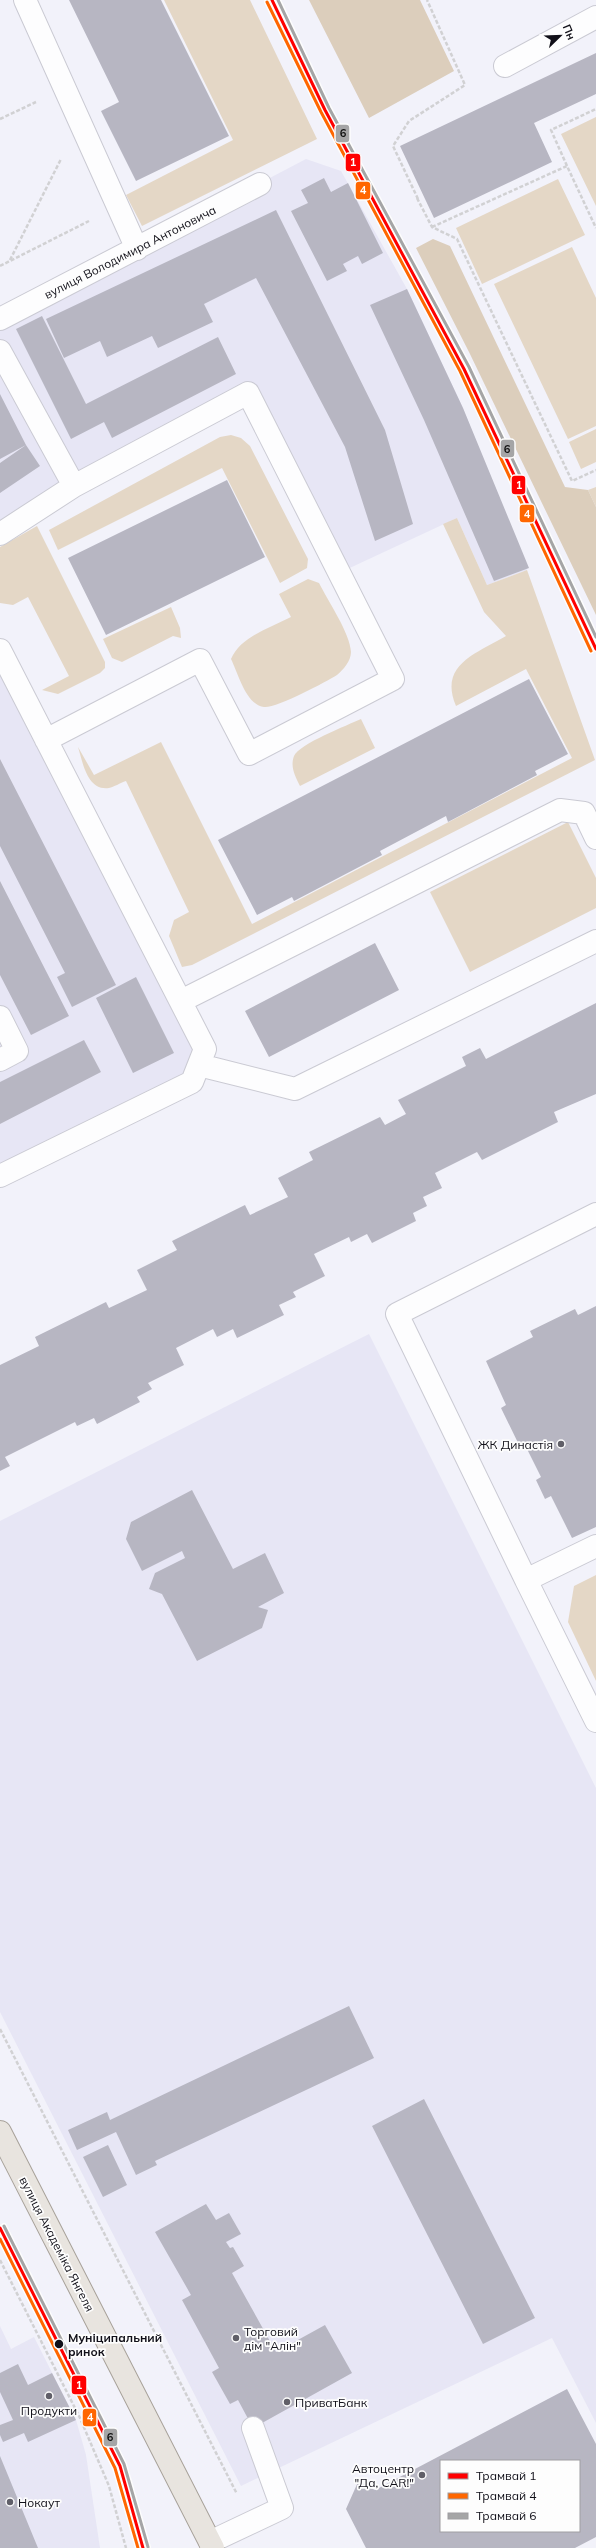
<svg xmlns="http://www.w3.org/2000/svg" width="596" height="2548" font-family="Mulish,sans-serif">
<style>
.built{fill:#e7e6f5}
.green{fill:#e4d7c6}
.forest{fill:#dccebc}
.building{fill:#b7b6c2;fill-rule:evenodd}
.lines{fill:none;stroke-linecap:round;stroke-linejoin:round}
.minor-casing{stroke:#cacad3;stroke-width:24}
.major-casing{stroke:#a7a199;stroke-width:24}
.path{stroke:#d1d1d3;stroke-width:2.5;stroke-dasharray:4 2;stroke-linecap:butt}
.minor{stroke:#fdfdfe;stroke-width:22}
.major{stroke:#e8e4df;stroke-width:22}
.tram-1-casing{stroke:#fdfdfd;stroke-width:6}
.tram-2-casing{stroke:#fdfdfd;stroke-width:6}
.tram-3-casing{stroke:#fdfdfd;stroke-width:6}
.tram-1{stroke:#f00;stroke-width:3}
.tram-2{stroke:#f60;stroke-width:3}
.tram-3{stroke:#a5a5a6;stroke-width:3}
.poi-dot{fill:#605f68;stroke:#fdfdfd;stroke-width:1.5}
.stop-dot{fill:#111019;stroke:#fdfdfd;stroke-width:1.5}
.labels{text-anchor:middle;dominant-baseline:central;stroke-width:3.5;stroke-linejoin:round;paint-order:stroke}
.street-label{font-size:12px;fill:#111019;stroke:#fdfdfd}
.poi-label{font-size:12px;fill:#111019;stroke:#fdfdfd;text-anchor:start}
.stop-label{font-size:12px;font-weight:bold;fill:#111019;stroke:#fdfdfd;text-anchor:start}
.line-badge{stroke:#fdfdfd;stroke-width:1.5}
.badge-label{font-size:11px;text-anchor:middle;font-weight:bold;fill:#fff}
.pale-badge-label{font-size:11px;text-anchor:middle;font-weight:bold;fill:#111}
</style>
<rect width="100%" height="100%" fill="#f2f2fa"/>
<path class="built" d="M306,159L341,171L407,289L463,408L527,570L487,585L457,518L339,573L248,393L0,534V319Z
M0,650L205,1049L192,1082L0,1176Z
M369,1334L596,1788V2423L552,2338L241,2486L0,2012V1521Z
M0,2326L11,2349L34,2337L76,2420L86,2455L100,2548H0Z"/>
<path class="green" d="M164,0H250L317,139L142,226L126,195L233,140Z
M596,117V206L561,134Z
M558,179L585,235L482,284L456,228Z
M572,247L596,298V426L568,439L494,284Z
M596,429V462L581,469L569,442Z
M231,435L241,438L250,446L308,559L307,568L280,583L222,468L58,550L49,530L220,437Z
M596,487V507L588,490Z
M457,518L487,585L527,570L595,760L192,965L182,967L169,936L174,920L189,912L126,781C120,783 114,787 109,788C87,791 83,763 78,747L94,775L161,742L252,924L572,758L526,669L456,706C438,664 478,653 506,636L484,612L443,524Z
M37,526L105,662V668L100,673L58,694L42,690L69,676L28,597L13,605L0,603V547Z
M308,579L319,583C328,601 350,633 351,652C351,661 343,670 337,675C326,682 275,709 264,707C246,705 238,673 231,659C241,636 270,628 291,617L279,594Z
M171,607L180,628L181,638L173,636L122,662L112,658L103,639Z
M361,719L375,748L300,786C295,776 290,767 294,756C299,744 348,725 361,719Z
M568,822L596,878V908L470,972L430,892Z
M596,1575V1681L568,1622L574,1586Z"/>
<path class="forest" d="M309,0H420L454,71L369,118Z
M433,239L450,246L565,487L588,490L596,507V615L469,352L416,248Z"/>
<path class="building" d="M69,0H161L229,136L136,181L101,111L119,102Z
M596,53V94L534,123L552,162L434,218L400,146Z
M324,178L331,192L348,183L383,253L362,264L358,256L343,264L347,271L327,281L291,211L308,203L301,190Z
M276,210L385,430L413,524L375,541L345,447L256,278L204,304L213,322L158,348L152,336L107,357L100,341L64,358L46,319Z
M407,289L463,408L529,568L494,581L424,420L370,305Z
M42,316L86,404L218,337L236,374L112,438L104,422L71,439L16,329Z
M0,394L26,445L40,466L0,493V463L26,445L0,459Z
M227,480L265,557L106,635L68,558Z
M529,679L568,754L535,771L537,775L448,822L446,816L380,851L382,855L294,901L292,897L257,915L218,840Z
M0,759L116,985L72,1007L57,977L65,973L0,846Z
M0,881L69,1016L31,1035L0,975Z
M375,943L399,990L269,1057L245,1011Z
M136,977L174,1053L133,1073L96,998Z
M596,1003V1094L554,1112L558,1122L482,1160L477,1152L435,1173L442,1188L423,1197L427,1206L413,1213L416,1221L372,1243L367,1234L351,1242L349,1237L314,1254L325,1276L293,1292L296,1297L279,1305L284,1315L237,1338L233,1329L217,1337L213,1329L176,1348L184,1365L148,1383L152,1389L137,1397L140,1402L97,1424L94,1418L77,1426L75,1422L5,1457L10,1466L0,1471V1365L39,1346L35,1337L106,1302L109,1308L147,1290L137,1270L177,1250L172,1241L245,1205L250,1215L288,1197L278,1178L313,1160L309,1152L380,1117L385,1125L406,1114L398,1100L466,1066L462,1057L480,1048L486,1059Z
M84,1040L101,1072L0,1124V1082Z
M596,1306V1527L572,1538L551,1496L545,1499L536,1480L541,1477L526,1447L521,1449L501,1408L506,1405L486,1361L533,1337L530,1331L575,1309L578,1315Z
M192,1490L233,1569L265,1553L284,1593L258,1607L268,1610L262,1628L197,1661L162,1594L149,1589L155,1573L185,1558L182,1551L142,1571L126,1539L131,1522Z
M349,2006L374,2058L155,2161L157,2165L136,2175L116,2132L77,2150L68,2130L107,2112L110,2120Z
M424,2099L535,2318L483,2344L372,2126Z
M108,2145L127,2185L103,2197L83,2157Z
M206,2204L216,2220L229,2213L241,2234L226,2242L230,2248L233,2247L244,2266L232,2273L276,2352L325,2325L352,2373L253,2428L238,2400L230,2404L212,2372L219,2368L182,2300L191,2295L155,2232Z
M18,2364L28,2385L52,2373L76,2420L28,2442L24,2433L3,2442L0,2435V2425L13,2420L0,2392V2373Z
M567,2389L596,2444V2537L575,2548H366L346,2509L358,2482L375,2490ZM441,2461H579V2531H441Z
M0,2456L38,2548H0Z"/>
<g class="lines">
<defs>
<path id="minor" d="M25,0L137,249
M505,66L596,17
M0,319L260,184
M0,351L74,486
M0,534L74,486L248,393L393,679L249,754L200,660L46,740
M0,650L205,1049L192,1082L0,1176
M181,1001L560,810L584,813L596,838
M0,1017L17,1051L0,1060
M199,1065L295,1089L596,941
M596,1546L526,1580L596,1721
M526,1580L397,1314L596,1214
M210,2542L282,2508L253,2428"/>
<path id="major" d="M0,2132L213,2548"/>
</defs>
<use href="#minor" class="minor-casing"/>
<use href="#major" class="major-casing"/>
<path class="path" d="M0,119L36,102
M567,166L551,130L596,109
M417,198L432,227L457,239L572,481L596,470
M418,199L393,146L409,121L465,85L427,0
M432,227L567,166L596,228
M10,260L61,159
M0,266L89,221
M0,2029L237,2494
M0,2260L80,2418L109,2486L126,2548"/>
<use href="#minor" class="minor"/>
<use href="#major" class="major"/>
<defs>
<path id="tram-1" d="M272,0L325,110L464,369L596,649
M0,2228L120,2466L143,2548"/>
<path id="tram-2" d="M267,2L321,112L460,371L591,651
M0,2239L115,2468L138,2548"/>
<path id="tram-3" d="M278,0L329,108L469,367L596,637
M4,2226L124,2464L148,2547"/>
</defs>
<use href="#tram-1" class="tram-1-casing"/>
<use href="#tram-2" class="tram-2-casing"/>
<use href="#tram-3" class="tram-3-casing"/>
<use href="#tram-1" class="tram-1"/>
<use href="#tram-2" class="tram-2"/>
<use href="#tram-3" class="tram-3"/>
</g>
<g class="poi-dot">
<circle cx="561" cy="1444" r="4"/>
<circle cx="236" cy="2338" r="4"/>
<circle cx="49" cy="2396" r="4"/>
<circle cx="287" cy="2402" r="4"/>
<circle cx="422" cy="2475" r="4"/>
<circle cx="10" cy="2502" r="4"/>
</g>
<circle class="stop-dot" cx="59" cy="2344" r="5"/>
<g class="labels">
<g class="street-label">
<text transform="translate(130 252) rotate(-27)">вулиця Володимира Антоновича</text>
<text transform="translate(57 2244) rotate(63)">вулиця Академіка Янгеля</text>
</g>
<g class="poi-label">
<text x="553" y="1444" text-anchor="end">ЖК Династія</text>
<text x="244" y="2331">Торговий<tspan x="244" dy="14">дім "Алін"</tspan></text>
<text x="295" y="2402">ПриватБанк</text>
<text x="49" y="2410" text-anchor="middle">Продукти</text>
<text x="414" y="2468" text-anchor="end">Автоцентр<tspan x="414" dy="14">"Да, CAR!"</tspan></text>
<text x="18" y="2502">Нокаут</text>
</g>
<g class="stop-label">
<text x="68" y="2337">Муніципальний<tspan x="68" dy="14">ринок</tspan></text>
</g>
</g>
<g class="line-badge">
<rect x="335" y="124" width="15" height="19" rx="4" fill="#a5a5a6"/>
<rect x="345" y="153" width="16" height="19" rx="4" fill="#f00"/>
<rect x="355" y="181" width="16" height="19" rx="4" fill="#f60"/>
<rect x="500" y="439" width="15" height="19" rx="4" fill="#a5a5a6"/>
<rect x="511" y="475" width="15" height="20" rx="4" fill="#f00"/>
<rect x="519" y="504" width="16" height="19" rx="4" fill="#f60"/>
<rect x="71" y="2375" width="16" height="20" rx="4" fill="#f00"/>
<rect x="82" y="2408" width="15" height="19" rx="4" fill="#f60"/>
<rect x="103" y="2428" width="15" height="19" rx="4" fill="#a5a5a6"/>
</g>
<g class="badge-label">
<text x="353" y="166">1</text>
<text x="363" y="194">4</text>
<text x="519" y="489">1</text>
<text x="527" y="518">4</text>
<text x="79" y="2389">1</text>
<text x="90" y="2421">4</text>
</g>
<g class="pale-badge-label">
<text x="343" y="137">6</text>
<text x="507" y="453">6</text>
<text x="110" y="2441">6</text>
</g>
<rect x="440" y="2460" width="140" height="72" fill="#fdfdfd" stroke="#9f9ea2"/>
<rect x="448" y="2473" width="20" height="6" fill="#ff0000" stroke="#9f9ea2"/>
<text x="476" y="2480" font-size="12" fill="#111019">Трамвай 1</text>
<rect x="448" y="2493" width="20" height="6" fill="#ff6600" stroke="#9f9ea2"/>
<text x="476" y="2500" font-size="12" fill="#111019">Трамвай 4</text>
<rect x="448" y="2513" width="20" height="6" fill="#a5a5a6" stroke="#9f9ea2"/>
<text x="476" y="2520" font-size="12" fill="#111019">Трамвай 6</text>
<g transform="translate(560 36) rotate(67)" stroke="#fdfdfd" stroke-width="3" paint-order="stroke">
<path d="M0-3L7 15L0 10L-7 15Z" fill="#111019"/>
<text y="-6" font-size="11" font-weight="bold" text-anchor="middle" fill="#111019">Пн</text>
</g>
</svg>
